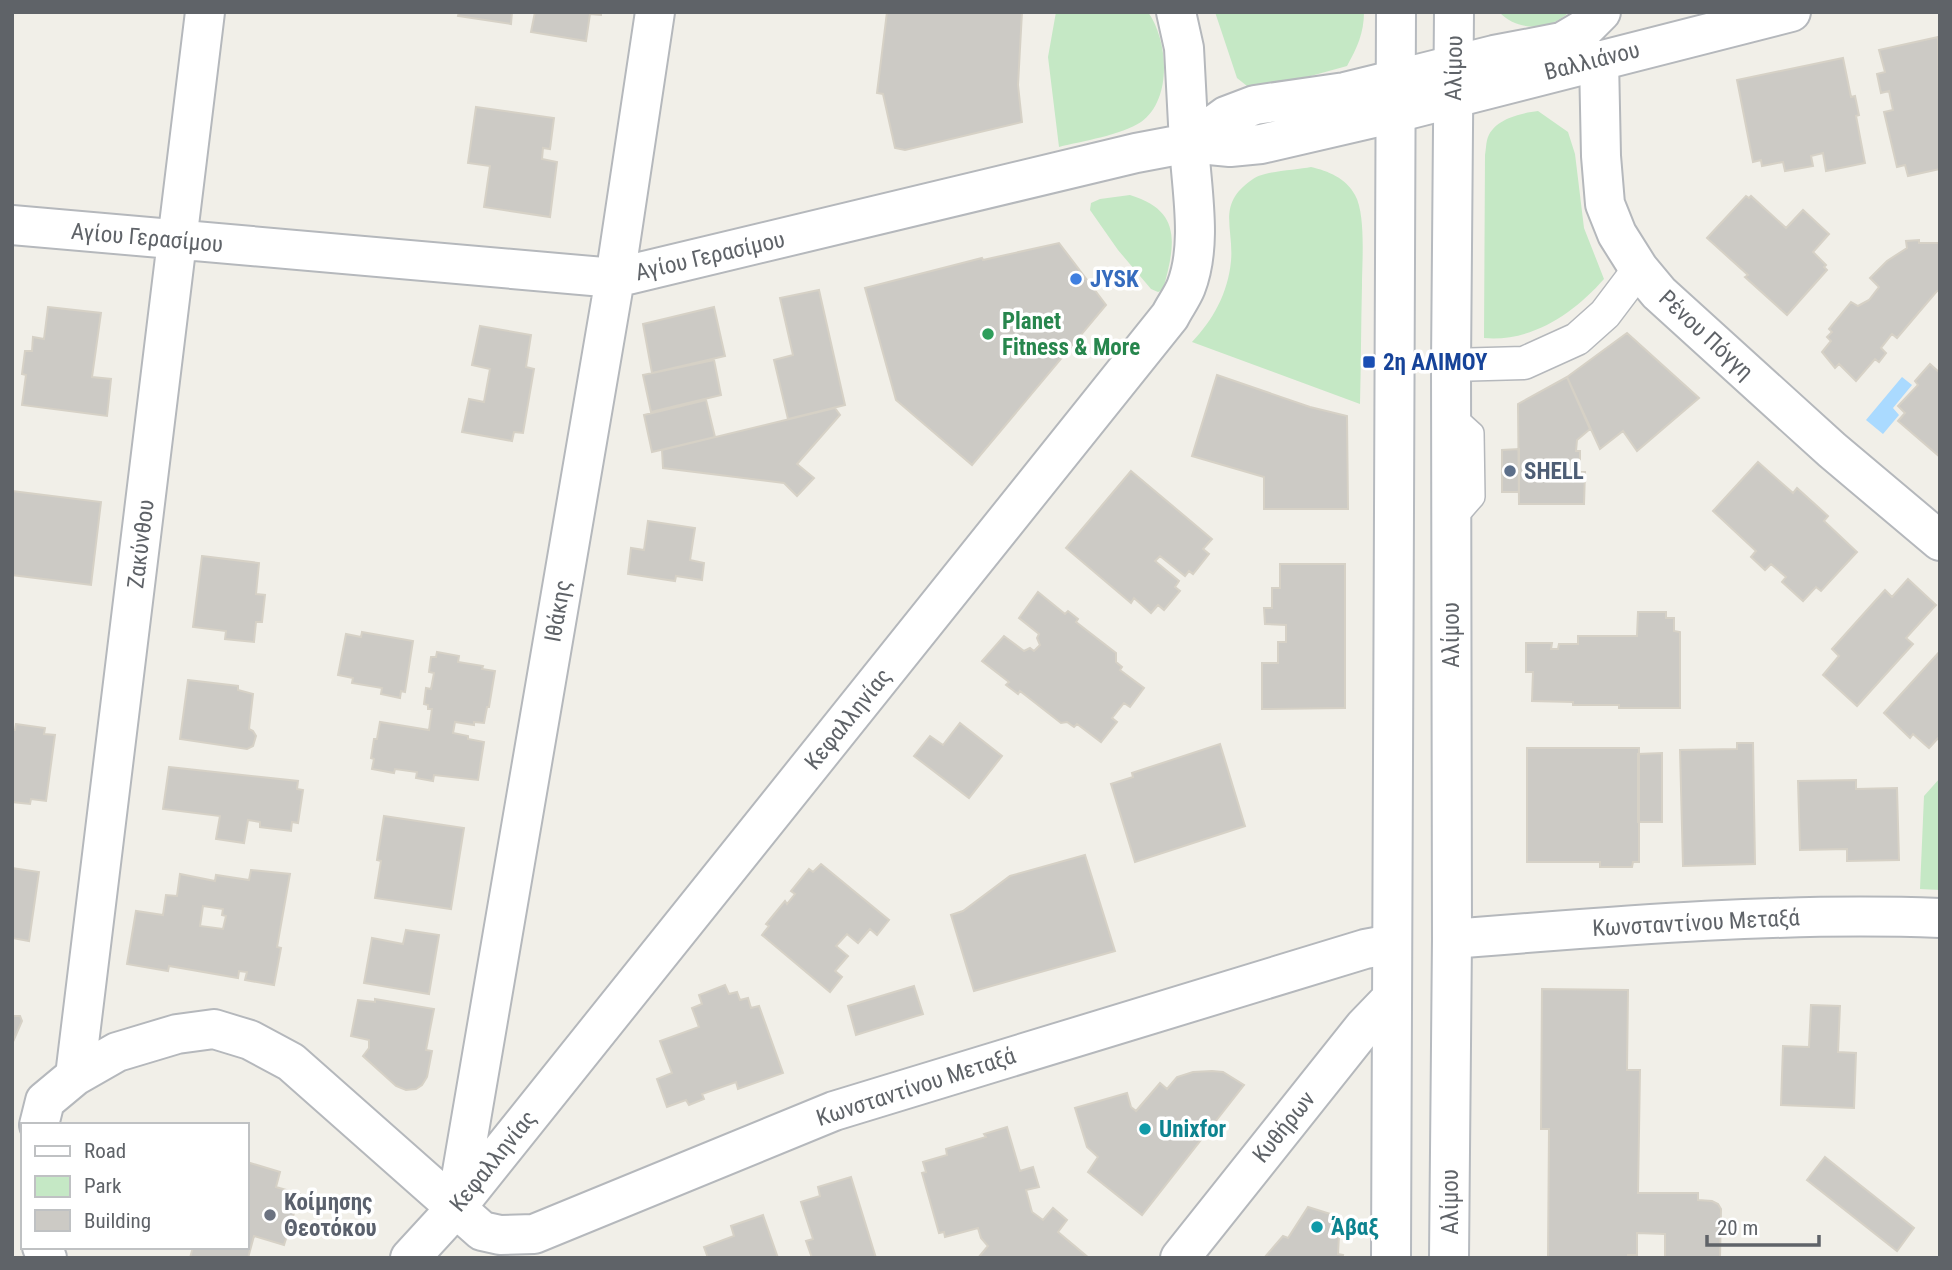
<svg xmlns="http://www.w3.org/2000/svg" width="1952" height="1270" font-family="'Roboto Condensed',sans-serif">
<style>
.green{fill:#c5e8c5}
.water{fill:#aadaff}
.building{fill:#cccac5;stroke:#d6d1c6;stroke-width:2;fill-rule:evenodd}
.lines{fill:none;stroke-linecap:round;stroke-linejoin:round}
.service-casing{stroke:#b5b8bc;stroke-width:24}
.pedestrian-casing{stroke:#b5b8bc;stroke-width:35}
.minor-casing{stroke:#b5b8bc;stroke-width:42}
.tertiary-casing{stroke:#b5b8bc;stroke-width:42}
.secondary-casing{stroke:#b6babf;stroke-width:42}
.service{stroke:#fff;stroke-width:21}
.pedestrian{stroke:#fff;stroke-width:32}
.minor{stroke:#fff;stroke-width:38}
.tertiary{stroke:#fff;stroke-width:38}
.secondary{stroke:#fff;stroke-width:38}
.shop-dot{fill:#3f7fe0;stroke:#fff;stroke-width:2.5}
.leisure-dot{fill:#2e9e5b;stroke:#fff;stroke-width:2.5}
.transit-dot{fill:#1a4fb4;stroke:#fff;stroke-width:2.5}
.service-dot{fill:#5c6f8a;stroke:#fff;stroke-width:2.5}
.culture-dot{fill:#0f9aa8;stroke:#fff;stroke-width:2.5}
.worship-dot{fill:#6b7280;stroke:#fff;stroke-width:2.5}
.labels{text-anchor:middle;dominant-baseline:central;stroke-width:7;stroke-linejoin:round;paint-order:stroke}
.street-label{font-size:23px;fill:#5f6368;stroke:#fff}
.shop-label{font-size:23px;font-weight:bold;fill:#366cbe;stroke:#fff;text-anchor:start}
.leisure-label{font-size:23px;font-weight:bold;fill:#27864d;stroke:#fff;text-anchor:start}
.transit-label{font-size:23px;font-weight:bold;fill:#164399;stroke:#fff;text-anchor:start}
.service-label{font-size:23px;font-weight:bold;fill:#4e5e75;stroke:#fff;text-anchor:start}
.culture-label{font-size:23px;font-weight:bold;fill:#0d838f;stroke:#fff;text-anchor:start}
.worship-label{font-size:23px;font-weight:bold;fill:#5b616d;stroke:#fff;text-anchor:start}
</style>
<rect width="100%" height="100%" fill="#f1efe8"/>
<path class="green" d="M1056,12H1148C1168,40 1173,99 1141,122C1122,135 1082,141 1059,147L1048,57Z
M1215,12H1364C1364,33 1357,48 1347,66L1260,90L1247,86L1237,78Z
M1499,12H1569C1550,31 1518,32 1499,12Z
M1538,111L1568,132L1575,154L1584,228L1604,279C1573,314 1532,342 1484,338L1485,155C1486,150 1486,142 1488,137C1495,119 1521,113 1538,111Z
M1311,167C1328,171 1346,178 1355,195C1366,214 1362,263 1362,285C1361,325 1361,364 1360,404L1192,342C1213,320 1228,293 1231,261C1234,227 1216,204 1253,179C1263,171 1297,170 1311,167Z
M1130,195C1183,211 1175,245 1163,290L1158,292L1151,289L1118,250L1090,210L1091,203L1100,199Z
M1940,778V890L1920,889L1924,796Z"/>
<path class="water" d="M1902,377L1912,385L1893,408L1899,415L1883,434L1866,420Z"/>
<path class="building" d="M459,12H512L511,24L458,16Z
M535,12H601V15L590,14L586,41L531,32Z
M887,12H1022L1018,85L1022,122L905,150L895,148L883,94L877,93Z
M1938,37L1940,169L1908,176L1905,165L1897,167L1884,112L1893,110L1889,91L1881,93L1877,74L1885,72L1879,50Z
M1843,58L1851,97L1855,96L1859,115L1856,116L1865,163L1826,171L1823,153L1811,156L1813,166L1785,171L1783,162L1762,166L1761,160L1753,162L1737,80Z
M476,107L554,118L550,149L543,148L542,159L557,162L550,217L484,207L490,166L468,163Z
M1746,196L1749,198L1751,196L1786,228L1803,210L1829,234L1813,252L1826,265L1824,267L1827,270L1787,315L1745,277L1748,275L1707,238Z
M1919,240V243H1940V290L1937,291L1897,338L1892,334L1881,348L1886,353L1879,362L1875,359L1856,381L1839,364L1835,368L1822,352L1831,341L1827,337L1832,332L1829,329L1851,302L1858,306L1869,300L1879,287L1870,278L1887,261L1907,248L1906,241Z
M1059,243L1106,305L972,465L896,400L865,288L982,258L983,260Z
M819,290L845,405L788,419L774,360L793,355L780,298Z
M48,307L101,313L92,377L111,379L107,416L22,405L26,375L22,374L25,351H32L33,337L44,339Z
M714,307L725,356L652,373L643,324Z
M480,326L531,335L526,367L534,369L523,433L514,432L512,441L462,432L469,399L484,402L490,369L472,365Z
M1627,333L1699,398L1637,451L1623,431L1600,449L1567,377Z
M714,360L721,395L651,412L643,375Z
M1930,364L1940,373V457L1898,421L1905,413L1898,406L1918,385L1915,381Z
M1217,375L1310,407L1347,416L1348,509H1264V477L1192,456Z
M1567,377L1590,429L1577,440L1576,451H1580V472H1585L1584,504H1519L1518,404Z
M706,400L715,437L652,452L644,415Z
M835,408L840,415L797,464L814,478L797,496L784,483L663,468L662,450Z
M1519,449V492H1502V450Z
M1758,462L1793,493L1797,488L1828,516L1824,521L1857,552L1821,591L1816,587L1803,601L1782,582L1786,577L1771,564L1765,570L1751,557L1756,551L1713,511Z
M1131,471L1212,539L1203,549L1209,554L1193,574L1189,571L1185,576L1160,556L1155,561L1179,581L1175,587L1180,591L1164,610L1158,605L1151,613L1134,598L1131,603L1066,548Z
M12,491L101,502L91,585L12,575Z
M648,521L695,528L690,560L704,563L702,580L676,576L675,581L628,574L631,548L644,550Z
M202,556L259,563L256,594L265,595L262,622H256L254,642L225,639L226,631L193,627Z
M1280,564H1345V708L1262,709V663H1278V642H1286V625L1265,624L1264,608H1272V588H1280Z
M1908,579L1936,605L1906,638L1913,644L1857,706L1823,675L1839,656L1832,649L1885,590L1892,597Z
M1038,592L1065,614L1068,611L1078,619L1076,622L1116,653V662L1122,667L1120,670L1144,688L1130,707L1124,703L1112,718L1117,722L1101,742L1077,724L1074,727L1067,722L1061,723L1020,691L1018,694L1006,685L1009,682L982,661L1004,636L1024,651L1030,648L1034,651L1040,645L1037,638L1039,634L1019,618Z
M1638,612H1666V618H1674V631L1680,632V708H1619V705H1573V702L1532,701L1533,672H1526V643H1552L1551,649H1558L1559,644H1578V636H1637Z
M362,632L413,641L405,692L401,691L400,698L381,694L382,688L352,683L353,678L338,675L346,634L361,637Z
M1940,651V736L1929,748L1913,734L1910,738L1884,713Z
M437,652L459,656L458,662L483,666L482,669L495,671L489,707H487L484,723L474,722V725L455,722L453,733L468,736V739L484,742L478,780L434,775L433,781L416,778L417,772L395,769L394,773L372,769L374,759L371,758L374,739H377L380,722L429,730L432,709H428V705L424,704L426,688L431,689L434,673L429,672L431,657H436Z
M188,680L238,686V690L253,694L249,729L253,731L256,736L253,746L247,749L180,739Z
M960,723L1002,756L969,798L914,756L930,736L943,745Z
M16,724L45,728L44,734L55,735L46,801L31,799L30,804L12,802V730H15Z
M1737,743H1753L1755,864L1683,866L1680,750L1737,749Z
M1220,744L1245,826L1135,862L1111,784L1133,777L1132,773Z
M1527,748H1639V862H1633L1632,867H1600V862H1527Z
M1662,753V822H1638V754Z
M169,767L298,781L297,789L303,790L298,823L292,822L291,831L260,827V822L248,820L244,843L216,839L220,816L163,809Z
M1856,780V789L1897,788L1899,860L1847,861V849L1800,850L1798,781Z
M384,816L464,828L451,909L375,898L381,861L377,860Z
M1085,855L1115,951L974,991L951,915L963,911L1010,876Z
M821,864L889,920L877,935L870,929L858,943L847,934L836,946L848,956L835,971L842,977L830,992L762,935L769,926L766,924L785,901L787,904L795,894L791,891L809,869L813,872Z
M12,868L39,872L29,941L12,938Z
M251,870L290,874L277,947L281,948L274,985L245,980L247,972L239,971L238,978L169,966L168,971L127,964L136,911L163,915L166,895L177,896L180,874L215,881L216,875L249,880ZM203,906L223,909L222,915L226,916L223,929L200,926Z
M406,930L439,935L429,994L364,983L372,938L403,944Z
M725,985L729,994L737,992L740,1000L748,998L751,1008L759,1006L783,1073L738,1089L736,1082L702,1094L704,1099L689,1105L686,1100L667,1107L657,1079L672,1073L660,1041L699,1027L692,1008L702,1004L699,995Z
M914,986L923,1014L856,1035L848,1006Z
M1542,989L1628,990L1627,1070H1640L1638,1193H1698V1200L1712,1201L1718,1204L1721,1209L1720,1258H1665V1234L1637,1233V1255H1628V1258H1548L1549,1129H1541Z
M375,999L434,1009L426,1050L432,1051L427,1077L422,1085L416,1089L406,1090L396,1086L363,1056L369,1048V1040L351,1036L358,1000L375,1002Z
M1811,1005L1840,1006L1838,1052L1856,1053L1854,1108L1781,1105L1783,1046L1809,1047Z
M12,1016H20L22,1021L12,1044Z
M1212,1071L1223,1072L1244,1085L1142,1215L1088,1172L1098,1157L1087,1147L1075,1108L1127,1093L1131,1107L1136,1111L1160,1083L1167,1089L1177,1077L1193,1072Z
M1007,1127L1020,1171L1033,1167L1039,1187L1026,1190L1032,1212L1043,1220L1053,1208L1067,1220L1058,1232L1089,1258H978L988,1246L981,1238L978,1228L945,1237L944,1232L939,1233L922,1173L926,1172L923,1162L947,1155L946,1149L986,1137L984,1134Z
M1825,1157L1914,1228L1897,1251L1807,1180Z
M247,1162L280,1172L276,1187L300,1194L284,1245L254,1236L248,1258H190L193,1247H247Z
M851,1177L876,1258H812L806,1241L813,1239L801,1202L820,1196L818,1187Z
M1308,1207L1340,1217L1338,1254L1343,1255L1342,1258H1264L1283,1236L1288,1238Z
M763,1215L778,1258H708L704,1247L734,1236L731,1226Z"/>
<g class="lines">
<defs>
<path id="service" d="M1451,413L1473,433L1474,497L1453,521"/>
<path id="pedestrian" d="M1451,365L1524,363L1577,339L1605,314L1639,269"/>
<path id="minor" d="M1176,12L1184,48L1189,143L1226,116L1255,105L1345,92L1394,80
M1599,60L1601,156L1605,204L1617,234L1639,269L1659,293L1832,450L1940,541
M12,225L615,278L1136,153L1189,143L1230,147L1261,144L1395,113
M1452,939C1614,926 1777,912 1940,918
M75,1076L205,12
M39,1125L45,1101L75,1076L117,1052L177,1034L214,1029L250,1040L291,1062L482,1231L500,1235L534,1234L834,1111L1365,949L1392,944
M456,1207L615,278L655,12
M42,1247L47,1258
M410,1258L455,1209L1170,316C1175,306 1182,297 1186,287C1203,243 1191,188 1189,143
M1180,1258L1364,1027L1391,999"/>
<path id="tertiary" d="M1394,80L1494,55L1562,42L1584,29L1601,12
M1395,113L1791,12"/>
<path id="secondary" d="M1391,1258L1396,12
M1449,1258L1452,939L1451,365L1454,12"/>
</defs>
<use href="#service" class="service-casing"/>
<use href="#pedestrian" class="pedestrian-casing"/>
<use href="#minor" class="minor-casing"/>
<use href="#tertiary" class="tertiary-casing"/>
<use href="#secondary" class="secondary-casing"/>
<use href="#service" class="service"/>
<use href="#pedestrian" class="pedestrian"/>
<use href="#minor" class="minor"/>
<use href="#tertiary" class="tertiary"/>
<use href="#secondary" class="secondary"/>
</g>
<circle class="shop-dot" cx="1076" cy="279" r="7"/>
<circle class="leisure-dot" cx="988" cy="334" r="7"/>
<rect class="transit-dot" x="1362" y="355" width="14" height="14" rx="3.5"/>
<circle class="service-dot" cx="1510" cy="471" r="7"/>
<g class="culture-dot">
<circle cx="1145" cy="1129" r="7"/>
<circle cx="1317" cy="1227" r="7"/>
</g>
<circle class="worship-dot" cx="270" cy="1215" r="7"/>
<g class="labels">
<g class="street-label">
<text transform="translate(1592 61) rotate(-14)">Βαλλιάνου</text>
<text transform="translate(1454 68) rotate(-89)">Αλίμου</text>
<text transform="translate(147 238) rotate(5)">Αγίου Γερασίμου</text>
<text transform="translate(710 256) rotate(-13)">Αγίου Γερασίμου</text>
<text transform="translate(1706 335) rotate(43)">Ρένου Πόγγη</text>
<text transform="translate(141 544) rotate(-83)">Ζακύνθου</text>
<text transform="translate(558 611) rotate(-80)">Ιθάκης</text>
<text transform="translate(1451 635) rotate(-90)">Αλίμου</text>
<text transform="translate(848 719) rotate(-51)">Κεφαλληνίας</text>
<text transform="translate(1696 923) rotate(-3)">Κωνσταντίνου Μεταξά</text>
<text transform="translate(916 1087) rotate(-18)">Κωνσταντίνου Μεταξά</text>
<text transform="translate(1284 1127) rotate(-51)">Κυθήρων</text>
<text transform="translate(493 1161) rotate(-51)">Κεφαλληνίας</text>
<text transform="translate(1450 1202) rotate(-90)">Αλίμου</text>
</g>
<g class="shop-label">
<text x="1090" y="279">JYSK</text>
</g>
<g class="leisure-label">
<text x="1002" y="321">Planet<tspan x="1002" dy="26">Fitness &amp; More</tspan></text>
</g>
<g class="transit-label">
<text x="1383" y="362">2η ΑΛΙΜΟΥ</text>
</g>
<g class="service-label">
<text x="1524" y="471">SHELL</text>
</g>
<g class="culture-label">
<text x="1159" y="1129">Unixfor</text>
<text x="1331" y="1227">Άβαξ</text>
</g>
<g class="worship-label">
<text x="284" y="1202">Κοίμησης<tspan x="284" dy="26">Θεοτόκου</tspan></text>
</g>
</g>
<rect width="1952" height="1270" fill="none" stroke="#5f6368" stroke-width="28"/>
<rect x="21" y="1123" width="228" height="126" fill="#ffffff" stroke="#bfc1c3" stroke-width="2"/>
<rect x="35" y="1146" width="35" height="10" fill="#ffffff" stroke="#bfc1c3" stroke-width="2"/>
<text x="84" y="1158" font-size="21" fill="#5f6368">Road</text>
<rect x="35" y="1176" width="35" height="21" fill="#c5e8c5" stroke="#bfc1c3" stroke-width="2"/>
<text x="84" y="1193" font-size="21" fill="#5f6368">Park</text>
<rect x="35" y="1210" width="35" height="21" fill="#cccac5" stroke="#bfc1c3" stroke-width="2"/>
<text x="84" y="1228" font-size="21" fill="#5f6368">Building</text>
<path d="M1707 1235v10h112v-10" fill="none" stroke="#5f6368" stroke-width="3.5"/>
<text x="1717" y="1235" font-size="21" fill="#5f6368" stroke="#ffffff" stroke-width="5" paint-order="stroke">20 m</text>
</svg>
